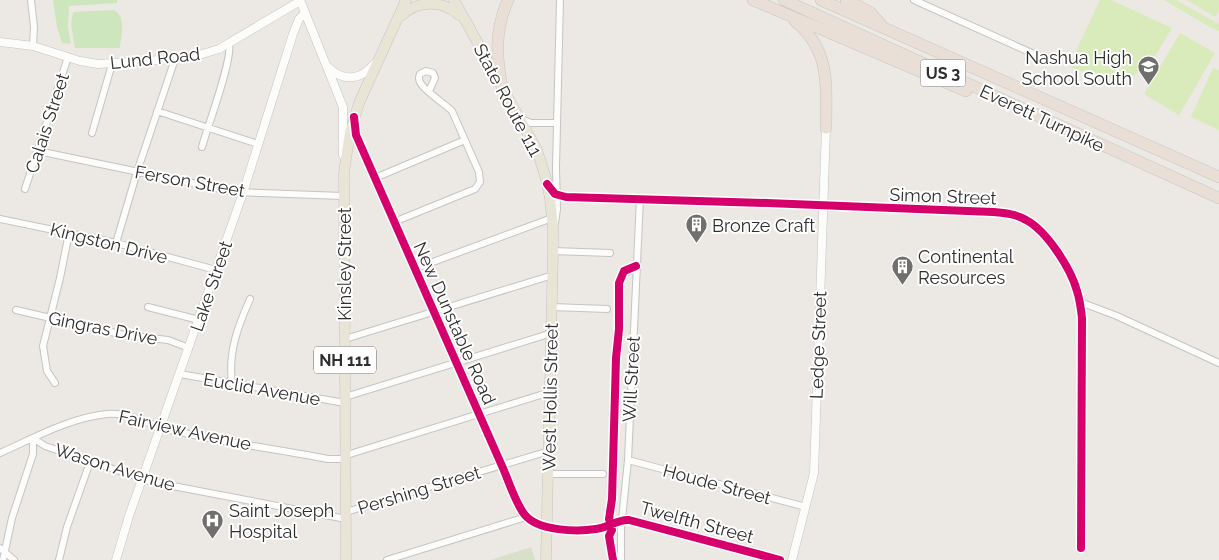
<svg xmlns="http://www.w3.org/2000/svg" width="1219" height="560" font-family="Raleway,sans-serif">
<style>
.green{fill:#cee6be}
.cemetery{fill:#d8e0cc}
.pitch{fill:#d9eabb}
.lines{fill:none;stroke-linecap:round;stroke-linejoin:round}
.minor-casing{stroke:#c5c4c5;stroke-width:8}
.tertiary-casing{stroke:#c5c4c5;stroke-width:9}
.primary-casing{stroke:#c6c5c4;stroke-width:11}
.motorway-casing{stroke:#c6c5c4;stroke-width:12}
.minor{stroke:#fcfcfb;stroke-width:6}
.tertiary{stroke:#fcfcfb;stroke-width:8}
.primary{stroke:#e8e4d6;stroke-width:10}
.motorway{stroke:#eadfd6;stroke-width:11}
.cycleway-casing{stroke:#fff;stroke-width:11}
.cycleway{stroke:#d6006c;stroke-width:8}
.labels{text-anchor:middle;dominant-baseline:central;stroke-width:4;stroke-linejoin:round;paint-order:stroke}
.shield{fill:#fff;stroke:#6d6d6d;stroke-width:1}
.shield-label{font-size:16px;font-weight:bold;fill:#2e2e2e}
.poi-label{font-size:18px;fill:#2e2e2e;stroke:#fff;text-anchor:start}
.street-label{font-size:18px;fill:#2e2e2e;stroke:#fff}
</style>
<rect width="100%" height="100%" fill="#ece8e4"/>
<path class="green" d="M53,0H117V3L69,6L68,28L71,44L62,43L57,27Z
M114,10C127,18 121,34 120,48H75L71,24L73,12Z"/>
<path class="cemetery" d="M531,547L535,560H491Z"/>
<path class="pitch" d="M1100,0H1111L1172,28C1157,53 1142,85 1106,79C1094,77 1081,70 1069,66Z
M1164,0H1176L1219,24V31L1208,26Z
M1187,0H1219V11L1215,17Z
M1180,33L1215,53L1179,115L1144,94Z
M1213,68L1219,70V130L1191,117Z"/>
<g class="lines">
<defs>
<path id="minor" d="M31,0L34,27L33,46
M914,0L1045,59
M157,111L258,144
M521,119L531,123H557
M354,127L356,135L502,466L526,517L547,528L589,530L601,528L623,519L629,520L780,560
M92,133L112,64
M202,147C207,128 233,59 229,44
M38,151L235,192L343,196
M375,178L465,140
M549,188L555,194L566,197L767,203L993,212C1004,213 1016,214 1026,220C1047,231 1071,269 1077,291C1080,300 1081,309 1082,318L1081,548
M25,189L68,57
M0,219L116,243L216,270
M394,222L475,189L480,182L479,172L452,111C444,103 423,90 420,82C418,78 419,77 420,74L426,71L433,73L435,78L429,91
M555,223L557,209L556,167L560,0
M116,243L137,172L175,59
M553,251L610,253
M414,269L552,218
M1080,302L1117,316L1219,363
M148,307L199,320
M552,307L607,309
M16,310L124,335L168,340L189,348
M345,339L553,275
M180,374L345,403
M55,383L47,371L43,346L60,278L69,233
M232,383C228,352 238,326 250,299
M345,397L552,333
M33,438L45,446L152,482L346,519
M0,453C34,438 69,418 107,414C129,412 149,425 170,430C222,442 275,449 328,459H341L350,454L550,392
M628,460L806,507
M549,474H603
M346,512L549,451
M0,548L14,560
M3,560L12,518L33,454V438
M59,560L67,527L90,462
M387,560L526,517
M621,560V529L628,460L640,198"/>
<path id="tertiary" d="M300,0L343,107V155
M0,42L33,46L80,61L98,64L175,59L199,55L219,49L300,1
M329,68C344,82 361,80 374,64
M116,560L129,516L243,193L293,34L299,19L305,13
M792,560L814,473L826,128"/>
<path id="primary" d="M454,0L537,150L546,179L550,198L553,229V251L546,560
M401,16C418,0 442,0 459,15
M346,560L344,172L350,133L359,103L406,0"/>
<path id="motorway" d="M753,0L966,91
M784,0L1219,198
M821,0L1219,177
M846,0L870,12L882,26
M795,21C831,50 826,86 826,128
M502,87C496,56 495,29 508,0"/>
</defs>
<use href="#minor" class="minor-casing"/>
<use href="#tertiary" class="tertiary-casing"/>
<use href="#primary" class="primary-casing"/>
<use href="#motorway" class="motorway-casing"/>
<use href="#minor" class="minor"/>
<use href="#tertiary" class="tertiary"/>
<use href="#primary" class="primary"/>
<use href="#motorway" class="motorway"/>
<defs>
<path id="cycleway" d="M354,117L356,135L502,466C508,479 516,505 525,515C538,531 577,532 596,529C607,528 618,519 629,520L780,560
M547,184L555,194L566,197L767,203L993,212C1004,213 1016,214 1026,220C1047,231 1071,269 1077,291C1080,300 1081,309 1082,318L1081,548
M613,560L609,536L612,530L609,519L612,499L616,358L619,329V283L624,271L636,266"/>
</defs>
<use href="#cycleway" class="cycleway-casing"/>
<use href="#cycleway" class="cycleway"/>
</g>
<defs>
<symbol id="school-pin" viewBox="-11 -11 22 30"><path d="M0 17L-7.5 6A9.5 9.5 0 1 1 7.5 6Z" fill="#706f6e" stroke="#fff"/><path d="M0-5L7-2L0 1L-7-2ZM-4 1L0 2.5L4 1V4Q0 6-4 4Z" fill="#fff"/></symbol>
<symbol id="building-pin" viewBox="-11 -11 22 30"><path d="M0 17L-7.5 6A9.5 9.5 0 1 1 7.5 6Z" fill="#706f6e" stroke="#fff"/><path d="M-4-6H4V6H1V3H-1V6H-4ZM-2.5-4.3h1.7v1.8h-1.7ZM.8-4.3h1.7v1.8H.8ZM-2.5-1h1.7V.8h-1.7ZM.8-1h1.7V.8H.8Z" fill="#fff"/></symbol>
<symbol id="hospital-pin" viewBox="-11 -11 22 30"><path d="M0 17L-7.5 6A9.5 9.5 0 1 1 7.5 6Z" fill="#706f6e" stroke="#fff"/><path d="M-5-5h3v3.5h4V-5h3V5h-3V1.5h-4V5h-3Z" fill="#fff"/></symbol>
</defs>
<g fill-rule="evenodd">
<use href="#school-pin" x="1136" y="54" width="25" height="34"/>
<use href="#building-pin" x="684" y="212" width="25" height="34"/>
<use href="#building-pin" x="890" y="254" width="25" height="34"/>
<use href="#hospital-pin" x="200" y="508" width="25" height="34"/>
</g>
<g class="labels">
<g class="shield">
<rect x="920.5" y="59.5" width="45" height="27" rx="4"/>
<rect x="314" y="346.5" width="62" height="27" rx="4"/>
</g>
<g class="shield-label">
<text x="943" y="73">US 3</text>
<text x="345" y="360">NH 111</text>
</g>
<g class="poi-label">
<text x="1132" y="57" text-anchor="end">Nashua High<tspan x="1132" dy="21">School South</tspan></text>
<text x="712" y="225">Bronze Craft</text>
<text x="918" y="256">Continental<tspan x="918" dy="21">Resources</tspan></text>
<text x="229" y="510">Saint Joseph<tspan x="229" dy="21">Hospital</tspan></text>
</g>
<g class="street-label">
<text transform="translate(155 58) rotate(-6)">Lund Road</text>
<text transform="translate(508 100) rotate(62)">State Route 111</text>
<text transform="translate(1042 118) rotate(25)">Everett Turnpike</text>
<text transform="translate(47 123) rotate(-72)">Calais Street</text>
<text transform="translate(190 181) rotate(10)">Ferson Street</text>
<text transform="translate(943 196) rotate(2)">Simon Street</text>
<text transform="translate(109 243) rotate(14)">Kingston Drive</text>
<text transform="translate(344 264) rotate(-90)">Kinsley Street</text>
<text transform="translate(211 286) rotate(-71)">Lake Street</text>
<text transform="translate(455 323) rotate(66)">New Dunstable Road</text>
<text transform="translate(103 328) rotate(11)">Gingras Drive</text>
<text transform="translate(818 345) rotate(-88)">Ledge Street</text>
<text transform="translate(631 379) rotate(-87)">Will Street</text>
<text transform="translate(262 389) rotate(10)">Euclid Avenue</text>
<text transform="translate(550 397) rotate(-89)">West Hollis Street</text>
<text transform="translate(185 430) rotate(12)">Fairview Avenue</text>
<text transform="translate(115 467) rotate(17)">Wason Avenue</text>
<text transform="translate(717 484) rotate(15)">Houde Street</text>
<text transform="translate(419 490) rotate(-17)">Pershing Street</text>
<text transform="translate(697 522) rotate(15)">Twelfth Street</text>
</g>
</g>
</svg>
